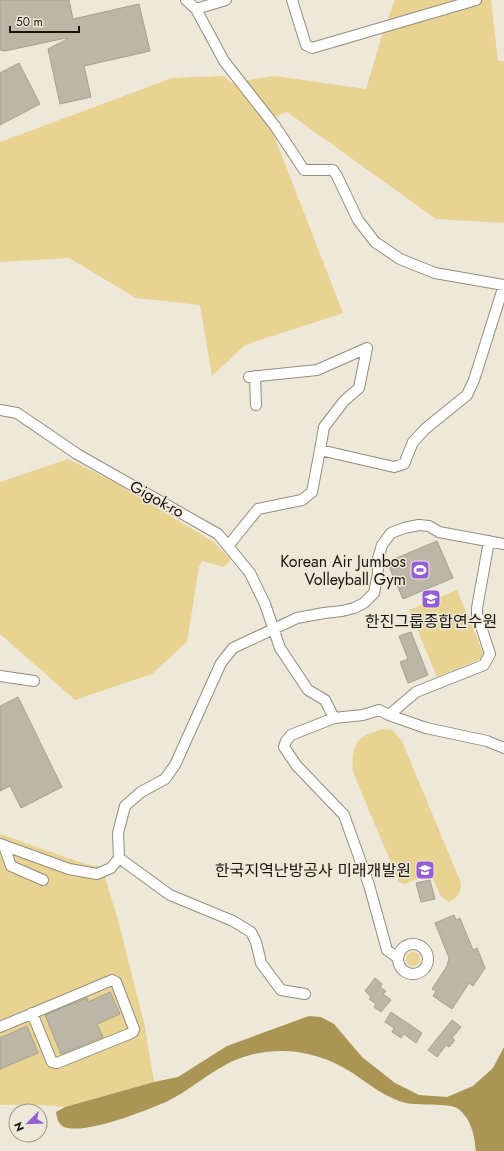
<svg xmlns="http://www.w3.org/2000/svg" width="504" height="1151" font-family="Jost,'Noto Sans KR',sans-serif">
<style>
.green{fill:#e8d392}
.water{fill:#aa9554}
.building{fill:#bbb6a6;stroke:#a5a090}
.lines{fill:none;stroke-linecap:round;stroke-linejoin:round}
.minor-casing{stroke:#928d7e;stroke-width:12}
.minor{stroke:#fff;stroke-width:10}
.labels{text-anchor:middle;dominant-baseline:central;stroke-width:3;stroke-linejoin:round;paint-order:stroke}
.street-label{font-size:16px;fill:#17150f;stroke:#eee8d8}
.poi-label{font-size:16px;fill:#17150f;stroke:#eee8d8;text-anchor:end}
</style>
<rect width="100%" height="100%" fill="#eee8d8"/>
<path class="green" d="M395,0H491L498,61H504V223L436,219L287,112L264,122L273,133L343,313L245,345L212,376L200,305L136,298L69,258L0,262V142L172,78L225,76L231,83L275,76L366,89L382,35Z
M68,459L114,482L214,542L231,560L224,567L202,561L199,567L187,642L152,674L75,700L0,634V482Z
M457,590L485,657L437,677L409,610Z
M382,729L392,730L402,741L461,883C461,894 457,898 448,902L440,895L432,876H424L405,884L399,882L396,875L353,772C352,762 352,745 361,738C366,734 375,732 382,729Z
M0,834L85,864L102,867L118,920L145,1027L154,1082L65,1107L42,1105H0Z
M406 959a7 7 0 1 1 14 0a7 7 0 1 1-14 0Z"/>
<path class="water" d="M309,1016L321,1017L334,1024L362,1057L395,1083L419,1095L447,1097L473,1086L493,1068L504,1047V1151H476C474,1135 472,1119 457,1108C449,1103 418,1106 406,1103C386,1098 369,1084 351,1072C321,1053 285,1046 250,1055C218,1063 195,1088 166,1102C145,1111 85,1135 64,1127C58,1124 57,1118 56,1112L65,1107L154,1082L178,1077L227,1046Z"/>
<path class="building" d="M0,0H69L73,19L139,4L150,51L84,66L91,97L60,104L48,49L67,39L66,38L5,51L0,50Z
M19,63L40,104L0,125V73Z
M437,541L453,578L403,599L387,562Z
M411,632L428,675L408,683L400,662L408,659L399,636Z
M18,697L62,787L21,808L10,786L0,791V706Z
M430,880L435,899L421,902L416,883Z
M454,915L456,920L460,918L473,950L477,948L485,968L473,986L469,983L452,1009L433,996L436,991L432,989L447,966L449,958L435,923Z
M375,978L382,984L380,987L386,991L383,994L391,1000L381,1012L374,1007L376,1004L369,999L371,997L365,991Z
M110,992L120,1014L97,1024L103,1037L61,1054L45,1015L87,998L88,1002Z
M391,1012L422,1033L416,1043L404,1034L401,1038L392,1032L394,1028L385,1022Z
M452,1020L461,1027L452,1038L455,1040L449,1047L446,1045L437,1057L428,1050Z
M27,1026L38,1053L0,1069V1038Z"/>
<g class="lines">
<defs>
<path id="minor" d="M186,0L196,9L224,61L275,126L304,170H333L337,176L358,220L375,242L400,259L435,273L504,285L474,380L467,395L425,429L413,442L404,464L394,467L320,450L312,492L302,500L258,509L228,546
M292,0L306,45L312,48L476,0
M196,9L226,0
M255,376L256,405
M249,377L317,370L367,348L359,388L344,401L324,427L320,450
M0,410L17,413L77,454L218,534L250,573L265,604L280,648L308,690L325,700L334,718
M0,676L34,681
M389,715L426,728L487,741L504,748
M0,844L69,869L97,874L111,868L119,858L170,895L233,921L251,932L256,942L261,963L281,990L305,994
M4,846L11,866L43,880
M119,858L118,833L125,806L141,792L165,779L175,765L221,663L233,648L297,618L324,613L342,611L354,608L364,603L374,593L378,574V558L382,545L391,533L404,528L419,525L429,526L439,532L504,544
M398 959a15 15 0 1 1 30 0a15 15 0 1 1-30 0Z
M398,958L387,950L369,885L344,815L297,766L284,747L286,741L291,735L334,718L363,715L379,710L389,715L416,692L484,665L490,654L477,614V608L489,541
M0,1027L112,980L116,982L134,1029L133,1032L129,1034L57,1063L52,1062L32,1013"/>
</defs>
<use href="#minor" class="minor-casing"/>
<use href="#minor" class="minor"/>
</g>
<defs>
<symbol id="stadium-square" viewBox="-11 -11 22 22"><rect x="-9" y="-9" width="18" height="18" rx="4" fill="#945dd6" stroke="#eee8d8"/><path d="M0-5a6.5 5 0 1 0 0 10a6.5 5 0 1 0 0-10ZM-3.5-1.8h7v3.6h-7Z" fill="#fff"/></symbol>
<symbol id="school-square" viewBox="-11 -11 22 22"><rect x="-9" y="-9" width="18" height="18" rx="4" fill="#945dd6" stroke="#eee8d8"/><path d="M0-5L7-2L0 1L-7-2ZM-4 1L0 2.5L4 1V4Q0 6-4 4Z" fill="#fff"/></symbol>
</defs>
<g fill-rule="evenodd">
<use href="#stadium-square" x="409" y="559" width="22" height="22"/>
<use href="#school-square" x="420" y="588" width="22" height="22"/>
<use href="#school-square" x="414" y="859" width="22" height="22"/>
</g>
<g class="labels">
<g class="street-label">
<text transform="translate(157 499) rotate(29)">Gigok-ro</text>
</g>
<g class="poi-label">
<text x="406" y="561">Korean Air Jumbos<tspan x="406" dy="18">Volleyball Gym</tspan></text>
<text x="431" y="621" text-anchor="middle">한진그룹종합연수원</text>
<text x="411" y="870">한국지역난방공사 미래개발원</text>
</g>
</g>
<g transform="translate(28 1123) rotate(247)"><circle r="19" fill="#eee8d8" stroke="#989488"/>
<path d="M0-3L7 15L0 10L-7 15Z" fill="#945dd6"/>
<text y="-6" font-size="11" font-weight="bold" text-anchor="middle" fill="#17150f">N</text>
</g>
<path d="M10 26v6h69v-6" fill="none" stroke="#17150f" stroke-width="2"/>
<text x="16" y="26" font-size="12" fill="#17150f" stroke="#eee8d8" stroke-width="3" paint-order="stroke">50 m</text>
</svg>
